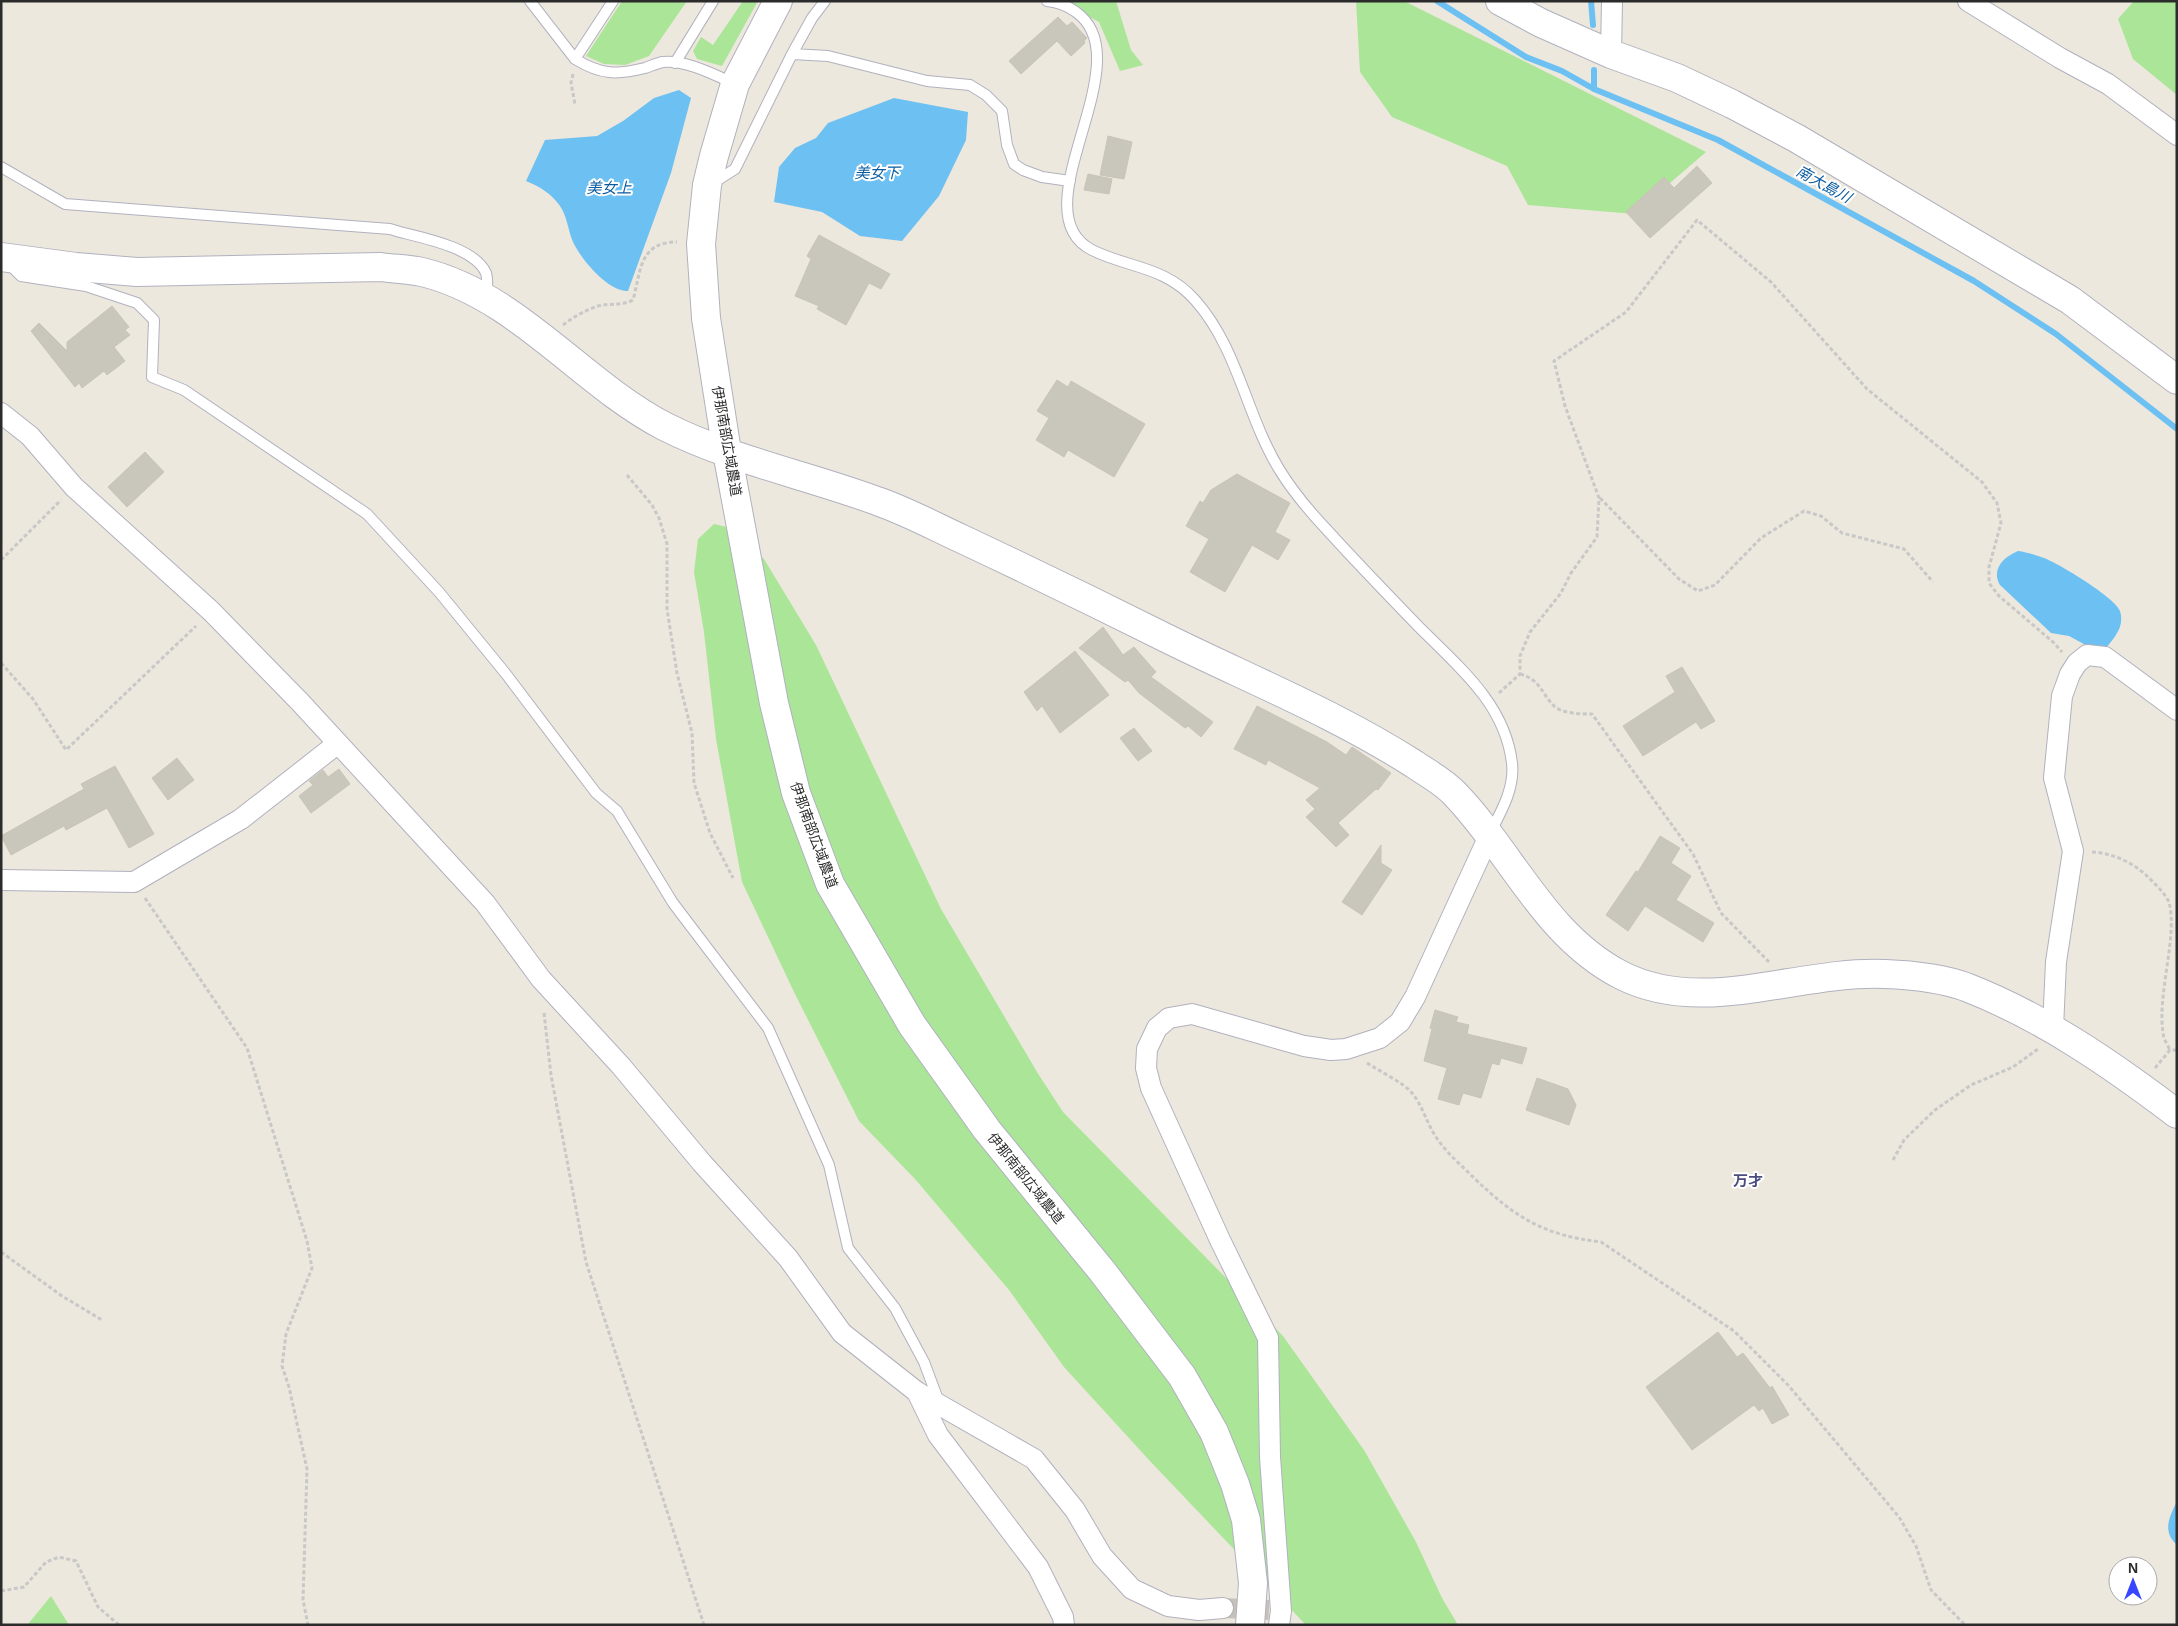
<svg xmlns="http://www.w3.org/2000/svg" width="2178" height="1626" font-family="Arial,'Noto Sans JP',sans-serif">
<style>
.green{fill:#aae598}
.water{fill:#6dc0f2}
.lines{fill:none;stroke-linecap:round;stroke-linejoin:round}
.stream{stroke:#6dc0f2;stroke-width:6}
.building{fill:#c9c6bb;stroke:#c9c4b6}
.street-tunnel{stroke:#c6c2b9;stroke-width:20;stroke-dasharray:20 10;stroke-linecap:butt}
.lane-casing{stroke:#b1b1bf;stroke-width:12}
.street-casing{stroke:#b1b1bf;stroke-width:22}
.secondary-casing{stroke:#b1b1bf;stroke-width:30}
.path{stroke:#c8c8c8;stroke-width:3;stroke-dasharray:4 2.5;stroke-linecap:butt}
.lane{stroke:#fff;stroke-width:10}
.street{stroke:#fff;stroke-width:20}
.secondary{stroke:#fff;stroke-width:28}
.labels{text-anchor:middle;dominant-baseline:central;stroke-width:4;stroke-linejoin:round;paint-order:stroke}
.street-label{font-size:14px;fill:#2b2b2b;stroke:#fff}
.water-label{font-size:15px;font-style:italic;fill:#0a5ca1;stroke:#fff}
.neighbourhood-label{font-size:15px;font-weight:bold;fill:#4a4d7d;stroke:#fff}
</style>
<rect width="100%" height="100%" fill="#ede8dd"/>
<path class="green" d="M622,1H687L649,56L625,65L604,64L586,56Z
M743,1H758L722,66L697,59L693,51L701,37L713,45Z
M1059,1H1116L1131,50L1143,65L1120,71L1099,22Z
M1356,1H1404L1706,152L1634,214L1528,205L1507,166L1392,117L1360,72Z
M2134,1H2177V95L2133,59L2118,19Z
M714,524L731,528L764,559L816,645L941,909L1037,1072L1063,1112L1283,1336L1364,1450L1416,1542L1442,1598L1458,1625H1306L1149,1460L1064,1367L1009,1290L915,1179L859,1121L794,992L742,882L716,739L704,632L694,572L698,539Z
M51,1596L69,1625H28V1624Z"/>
<path class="water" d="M679,90L691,98L671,173L628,291C608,292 581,259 573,242C568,230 567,216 560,206C551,193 540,187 526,181L545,140L597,136L623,121L654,98Z
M894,98L968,112L966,140L939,196L902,241L860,236L822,212L774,202L779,167L795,148L816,138L828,123Z
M2018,551C2026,552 2036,555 2044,558C2058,563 2116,598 2120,611C2125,627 2114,638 2105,649H2093L2069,636L2051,633L2000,585C1991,570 2003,557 2018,551Z
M2177,1501V1545C2162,1531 2169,1518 2177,1501Z"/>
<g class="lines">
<path class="stream" d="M1437,1L1526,57L1562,71L1594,89L1718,140L1974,281L2056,334L2177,429
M1591,1L1593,25
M1594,70V89"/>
</g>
<path class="building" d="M1058,17L1067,26L1072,22L1087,38L1084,41L1085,43L1071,56L1057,41L1021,74L1009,61Z
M1108,136L1132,142L1124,179L1100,175Z
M1697,166L1712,183L1650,238L1626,212L1664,177L1674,188Z
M1088,174L1112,179L1109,194L1084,190Z
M819,235L890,274L881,289L869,283L846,325L817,309L819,306L795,296L811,259L807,256Z
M112,306L129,327L125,330L130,335L114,347L125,361L107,375L104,371L82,388L79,383L75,387L31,331L39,323L67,351V342Z
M1057,380L1068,387L1071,381L1145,424L1114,477L1068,450L1064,457L1036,440L1049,418L1037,411Z
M145,452L164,472L127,507L108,487Z
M1237,474L1290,503L1275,532L1290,540L1278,560L1252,545L1225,592L1190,572L1209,539L1186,526L1200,501L1203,503L1211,490Z
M1103,627L1123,655L1134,647L1156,672L1151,677L1213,722L1201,737L1188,726L1185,728L1139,693L1128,680L1125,682L1079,648Z
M1075,651L1109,695L1060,733L1042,706L1037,711L1024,692Z
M1682,667L1715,721L1701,729L1696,722L1643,756L1623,726L1675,692L1666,676Z
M1257,706L1327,742L1346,755L1352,747L1391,773L1378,790L1376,789L1338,823L1349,835L1336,847L1306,817L1315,809L1306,800L1320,788L1268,760L1266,765L1234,749Z
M1134,728L1152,751L1138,761L1120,738Z
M177,758L194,780L168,800L152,778Z
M115,766L154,834L129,848L107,808L66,830L64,826L11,855L1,836L84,789L81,784Z
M339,769L350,784L311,813L299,796L313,785L309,781L323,770L328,777Z
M1660,836L1680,848L1671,863L1691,876L1676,900L1714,923L1703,942L1645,906L1628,931L1606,915L1636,871L1638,872Z
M1381,845V863L1392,870L1362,915L1342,902Z
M1435,1010L1458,1017L1456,1022L1469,1025L1467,1034L1527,1048L1522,1064L1501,1058L1499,1065L1492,1063L1481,1098L1463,1093L1459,1105L1438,1099L1447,1068L1424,1061L1432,1029L1430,1028Z
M1537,1078L1568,1089L1576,1105L1569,1125L1526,1110Z
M1718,1332L1737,1357L1743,1353L1770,1388L1772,1386L1789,1415L1772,1424L1763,1408L1759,1411L1754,1405L1692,1450L1646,1387Z"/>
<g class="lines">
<path class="street-tunnel" d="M1223,1608L1269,1610"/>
<defs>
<path id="lane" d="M530,1L575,59L613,1
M1047,1C1057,2 1068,6 1076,12C1145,61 1016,211 1092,250C1128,268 1165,266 1195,300C1238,348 1246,415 1279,469C1293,492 1310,512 1328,531C1358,564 1388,595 1419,627C1459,667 1505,704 1512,763C1515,788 1501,812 1490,833
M792,54L828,56L927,81L970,85L986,95L1002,111L1007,145L1014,164L1023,170L1042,177L1070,181
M575,59C601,75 617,75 645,68C651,66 657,63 663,62C684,59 715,75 733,83
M675,63L713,1
M1,167L65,204L390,229L400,232C424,238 475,248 486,273C488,279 487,289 487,296
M713,183L735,169L792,54L812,18L825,1
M10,265L21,276L86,286L137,303L154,320L152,377L184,390L367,514L439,592L506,674L596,793L617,811L673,903L768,1028L829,1165L848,1248L895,1308L924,1362L939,1402"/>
<path id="street" d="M1968,1L2060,58L2108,84L2177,135
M1611,54L1612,1
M1,413L30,436L74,487L211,611L300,702L485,903L541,979L621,1066L702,1163L788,1258L842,1333L917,1392L1034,1459L1075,1510L1102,1556L1132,1589L1168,1606L1199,1610L1223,1608
M1,880L134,882L241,819L337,744
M2053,1028L2056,962L2073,851L2054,778L2062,696L2070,674L2077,663L2087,655L2105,657L2177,710
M917,1392L938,1435L1038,1567L1063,1617L1064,1625
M1279,1625L1281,1611L1270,1457L1268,1338L1220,1240L1151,1088L1146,1068L1147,1049L1157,1028L1169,1018L1192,1014L1304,1046L1331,1050L1346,1049L1380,1038L1400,1022L1415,997L1489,836"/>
<path id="secondary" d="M778,1L735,84L714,156L707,185L701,244L706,318L727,452L774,703L796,793L830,884L912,1025L987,1130L1102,1271L1182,1376L1214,1432L1235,1484L1246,1520L1253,1583L1250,1625
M1500,1L1541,23L1611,54L1677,78L1732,104L1796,138L2070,300L2177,380
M1,257L76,267L137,272L381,267C394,269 409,269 422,272C517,295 580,382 664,426C731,460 807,475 877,501C906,511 934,526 962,539C1030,571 1098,604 1166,638C1249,679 1336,714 1414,764C1427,773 1444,782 1455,794C1512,853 1545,936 1621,975C1703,1017 1798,970 1885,974C1911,975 1941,978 1966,987C2043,1017 2111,1064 2177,1114"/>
</defs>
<use href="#lane" class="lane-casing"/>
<use href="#street" class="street-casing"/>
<use href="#secondary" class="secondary-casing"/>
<path class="path" d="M573,74L571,83L575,104
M563,325C573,317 586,310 598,306C610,303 621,306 633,300C641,271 639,242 677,242
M627,475L652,505L659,518L667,544V609L677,673L692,733L694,783L710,833L733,878
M1600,498L1679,579L1698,591L1715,585L1761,538L1804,511L1821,516L1842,533L1904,549L1933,582
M1,560L61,500
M1,663L33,699L66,750L196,626
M1520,674C1541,680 1541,693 1554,706C1563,714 1581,714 1592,714L1693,854L1721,913L1769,962
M1499,693L1520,674V656L1530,632L1561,593L1571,573L1597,537L1599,498L1565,406L1554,361L1626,312L1697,220L1771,282L1867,389L1982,482L1997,503L2001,523L1989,567V583L1999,596L2053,642L2062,652
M2092,852C2112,853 2132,862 2147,876C2155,884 2164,892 2169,902C2178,935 2157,995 2163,1032C2163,1038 2167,1044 2170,1050
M145,898L247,1048L307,1241L312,1268L286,1334L282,1366L289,1387L307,1469L303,1600L308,1625
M544,1013L551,1075L586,1262L704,1625
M1367,1063C1378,1070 1405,1084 1412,1093C1423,1106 1427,1125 1438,1140C1448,1154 1462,1166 1474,1178C1516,1218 1543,1235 1601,1242L1734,1331L1788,1385L1899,1517L1916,1546L1931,1590L1965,1625
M2155,1068L2170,1050H2177
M1893,1160L1904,1140L1935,1110L1971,1085L2013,1067L2038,1049
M1,1252L62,1296L102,1320
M1,1591L24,1587L46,1562L59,1557L76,1561L98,1607L119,1625"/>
<use href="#lane" class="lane"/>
<use href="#street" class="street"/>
<use href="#secondary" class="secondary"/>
</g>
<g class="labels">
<g class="street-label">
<text transform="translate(727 441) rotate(80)">伊那南部広域農道</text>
<text transform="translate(814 835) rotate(70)">伊那南部広域農道</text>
<text transform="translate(1026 1178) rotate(51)">伊那南部広域農道</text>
</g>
<g class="water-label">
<text x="877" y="172">美女下</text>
<text transform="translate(1824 184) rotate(29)">南大島川</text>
<text x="609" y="187">美女上</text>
</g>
<g class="neighbourhood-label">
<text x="1748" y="1180">万才</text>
</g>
</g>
<rect width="2178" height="1626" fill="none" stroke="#2b2b2b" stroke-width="5"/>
<g transform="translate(2133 1581)"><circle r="24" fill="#ffffff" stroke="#aaaaaa"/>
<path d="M0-4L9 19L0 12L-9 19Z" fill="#3847ff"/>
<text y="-8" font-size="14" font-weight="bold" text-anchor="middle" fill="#2b2b2b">N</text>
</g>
</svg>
